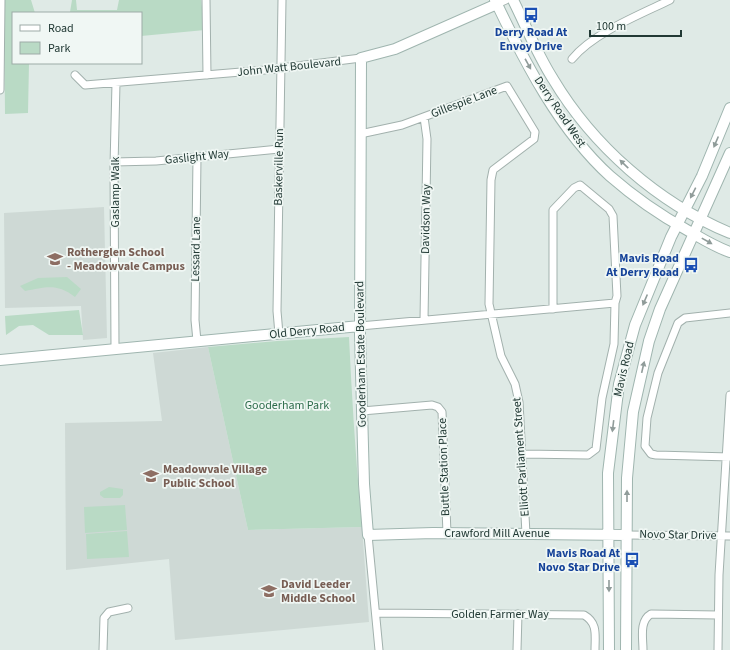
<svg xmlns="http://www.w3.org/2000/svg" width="730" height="650" font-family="'Source Sans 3',sans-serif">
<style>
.built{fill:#ced9d5}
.green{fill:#b9dac5}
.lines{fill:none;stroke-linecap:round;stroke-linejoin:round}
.street-casing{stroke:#a2b1ad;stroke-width:9}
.secondary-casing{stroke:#9fb5af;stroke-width:12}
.street{stroke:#fff;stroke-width:7}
.secondary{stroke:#fff;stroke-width:10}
.oneway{fill:#909c9a}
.labels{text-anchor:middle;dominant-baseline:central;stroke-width:3.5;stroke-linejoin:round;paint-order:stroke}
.transit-label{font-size:12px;font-weight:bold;fill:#164399;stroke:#f0f7f4;text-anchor:end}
.street-label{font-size:12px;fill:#213934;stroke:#f0f7f4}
.education-label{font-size:12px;font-weight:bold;fill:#785e54;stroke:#f0f7f4;text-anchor:start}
.park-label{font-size:12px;fill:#2e6d4c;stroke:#f0f7f4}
</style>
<rect width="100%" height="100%" fill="#dfeae6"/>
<path class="built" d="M104,207L107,338L83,340L81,306L5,308L4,213Z
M208,347L248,530L362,527L369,622L175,640L169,559L66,570L65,423L162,421L153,353Z"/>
<path class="green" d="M4,0H31L35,13H13V63H29L28,113L5,114Z
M72,0H76L77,10H117L119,0H201L205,30L141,36V13H62L70,12Z
M67,277L81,289L75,297C57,283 46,287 25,291L20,286L38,278Z
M79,310L83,335H49L33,325L19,326L6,335L5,316Z
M349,337C352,400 356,464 362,527L248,530L208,347L277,341Z
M109,487L123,489V495L120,498H104L100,495V492Z
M125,505L127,530L85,533L84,507Z
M127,531L129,557L87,559L86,534Z"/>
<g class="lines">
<defs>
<path id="street" d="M206,0L207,75
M497,4L506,0
M572,59C593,33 641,14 670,0
M75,75L85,85L265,70L361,58
M0,90L1,0
M424,117L427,139L424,320
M360,134L402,125L507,86L535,132L534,139L493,170L491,180L489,304L501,356L515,384L519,402L526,534
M114,162L156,161L279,149
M730,313L685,318L678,323L658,373L647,418L645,446L651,454L656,455L730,457
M360,326L615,303
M279,334L277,311L282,0
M197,341L195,320L197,157
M115,348L114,166L116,83
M362,411L432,405L438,407L442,412L447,533
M523,454L588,455L596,449L602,398L614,344L615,303L617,296L613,216L609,209L580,185L574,188L553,210V309
M368,535L379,650
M627,535L730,536
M376,613L584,615C598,623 595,635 595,650
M103,650L104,618L109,612L128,608
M517,650L518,614
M643,650C643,638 639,621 651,614L718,615
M718,650L719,575L730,395"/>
<path id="secondary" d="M495,0C524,61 560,131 610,176C634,197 660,215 687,230C701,238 715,247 730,252
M513,0C526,26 537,54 553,79C593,146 658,203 730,233
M497,4L395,49L361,58L360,334L364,484L368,535L433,533L627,535
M0,360L360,326
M609,650L608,473L619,384L635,325L671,237L702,176L730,108
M626,650L627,478L633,412L649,341L660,309L730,153"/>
</defs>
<use href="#street" class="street-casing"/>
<use href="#secondary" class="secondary-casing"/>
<use href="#street" class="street"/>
<use href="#secondary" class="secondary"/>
</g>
<defs><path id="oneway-solid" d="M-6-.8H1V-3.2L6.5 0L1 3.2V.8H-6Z"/></defs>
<g class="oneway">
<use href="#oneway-solid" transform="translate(528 64) rotate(61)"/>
<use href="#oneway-solid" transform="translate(716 142) rotate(113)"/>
<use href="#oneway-solid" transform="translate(624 164) rotate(-136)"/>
<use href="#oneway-solid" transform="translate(693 193) rotate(117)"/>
<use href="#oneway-solid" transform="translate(707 241) rotate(29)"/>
<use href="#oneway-solid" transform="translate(645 300) rotate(113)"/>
<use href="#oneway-solid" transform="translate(643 367) rotate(-77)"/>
<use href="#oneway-solid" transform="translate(613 426) rotate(97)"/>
<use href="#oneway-solid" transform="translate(627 496) rotate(-90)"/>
<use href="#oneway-solid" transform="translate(609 586) rotate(90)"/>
</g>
<defs>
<symbol id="bus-bare" viewBox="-9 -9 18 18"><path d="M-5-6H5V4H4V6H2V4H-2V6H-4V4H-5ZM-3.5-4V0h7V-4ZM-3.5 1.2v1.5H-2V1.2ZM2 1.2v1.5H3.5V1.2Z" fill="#1a4fb4" stroke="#f0f7f4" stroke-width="2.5" paint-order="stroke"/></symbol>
<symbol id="school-bare" viewBox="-9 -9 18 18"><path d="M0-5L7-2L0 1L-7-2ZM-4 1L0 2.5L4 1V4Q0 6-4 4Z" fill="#8d6e63" stroke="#f0f7f4" stroke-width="2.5" paint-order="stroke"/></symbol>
</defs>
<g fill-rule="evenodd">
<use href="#bus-bare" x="520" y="4" width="22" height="22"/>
<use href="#school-bare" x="44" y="248" width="22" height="22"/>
<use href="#bus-bare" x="680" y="254" width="22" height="22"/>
<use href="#school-bare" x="140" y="465" width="22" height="22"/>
<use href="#bus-bare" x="621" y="549" width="22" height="22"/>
<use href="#school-bare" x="258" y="580" width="22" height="22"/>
</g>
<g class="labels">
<g class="transit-label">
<text x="531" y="32" text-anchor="middle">Derry Road At<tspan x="531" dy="14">Envoy Drive</tspan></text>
<text x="679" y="258">Mavis Road<tspan x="679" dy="14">At Derry Road</tspan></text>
<text x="620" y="553">Mavis Road At<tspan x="620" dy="14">Novo Star Drive</tspan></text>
</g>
<g class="street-label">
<text transform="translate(289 67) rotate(-6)">John Watt Boulevard</text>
<text transform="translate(464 102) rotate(-21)">Gillespie Lane</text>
<text transform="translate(560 112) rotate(56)">Derry Road West</text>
<text transform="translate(197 157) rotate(-6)">Gaslight Way</text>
<text transform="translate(279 167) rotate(-89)">Baskerville Run</text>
<text transform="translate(115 192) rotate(-90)">Gaslamp Walk</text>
<text transform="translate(426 219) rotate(-89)">Davidson Way</text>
<text transform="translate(196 249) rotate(-89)">Lessard Lane</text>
<text transform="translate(307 331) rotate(-6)">Old Derry Road</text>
<text transform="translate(361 354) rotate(-91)">Gooderham Estate Boulevard</text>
<text transform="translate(624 369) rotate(-77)">Mavis Road</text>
<text transform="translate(521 457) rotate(-94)">Elliott Parliament Street</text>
<text transform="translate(444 467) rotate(-92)">Buttle Station Place</text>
<text x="497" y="533">Crawford Mill Avenue</text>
<text transform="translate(678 535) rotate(1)">Novo Star Drive</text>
<text x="500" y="614">Golden Farmer Way</text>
</g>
<g class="education-label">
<text x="67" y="252">Rotherglen School<tspan x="67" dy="14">- Meadowvale Campus</tspan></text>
<text x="163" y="469">Meadowvale Village<tspan x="163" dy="14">Public School</tspan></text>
<text x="281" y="584">David Leeder<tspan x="281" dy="14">Middle School</tspan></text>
</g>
<g class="park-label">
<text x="287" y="405">Gooderham Park</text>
</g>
</g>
<rect x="12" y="12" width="130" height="52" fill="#f0f7f4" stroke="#9daba7"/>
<rect x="20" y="25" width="20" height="6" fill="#ffffff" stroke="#9daba7"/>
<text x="48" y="32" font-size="12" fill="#213934">Road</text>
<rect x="20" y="42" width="20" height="12" fill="#b9dac5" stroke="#9daba7"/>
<text x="48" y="52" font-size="12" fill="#213934">Park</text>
<path d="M590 30v6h91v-6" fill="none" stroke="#213934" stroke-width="2"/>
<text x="596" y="30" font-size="12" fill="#213934" stroke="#f0f7f4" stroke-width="3" paint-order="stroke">100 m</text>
</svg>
